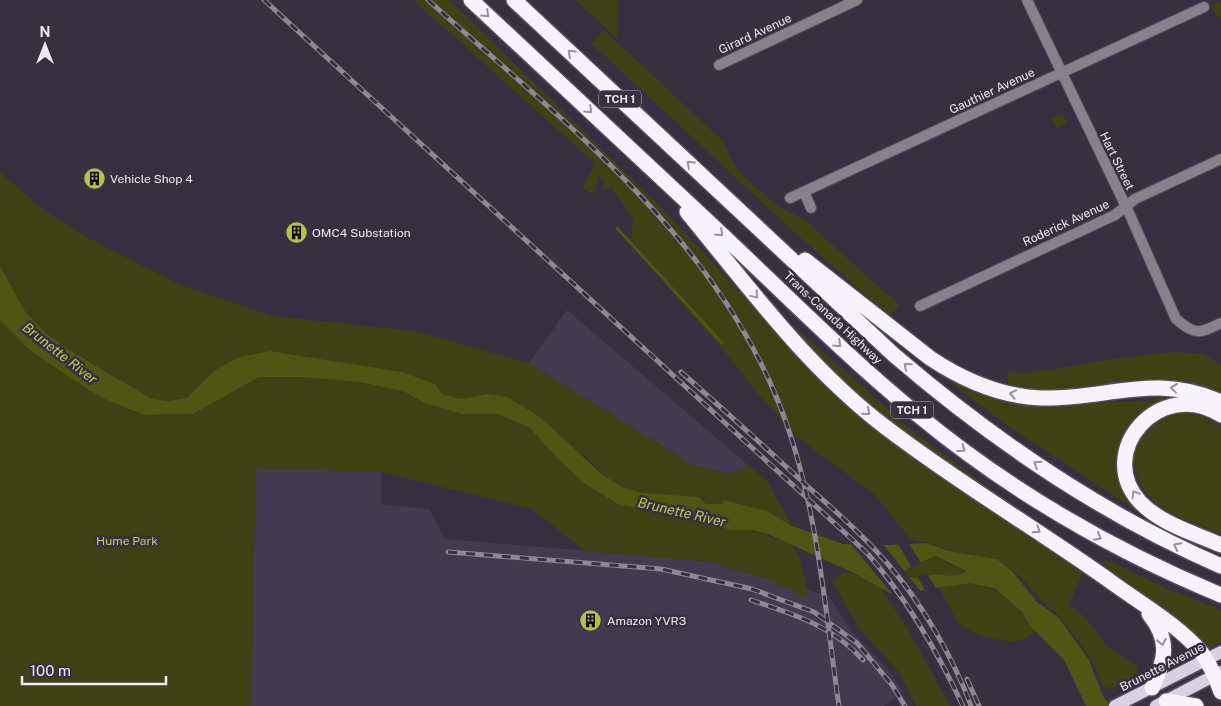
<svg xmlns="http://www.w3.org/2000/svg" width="1221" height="706" font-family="'Public Sans',sans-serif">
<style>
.built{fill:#423b50}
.green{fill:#3d4214}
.water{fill:#4f5512;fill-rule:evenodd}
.pier{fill:#363041}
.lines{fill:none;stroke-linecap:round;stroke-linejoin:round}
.stream{stroke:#4f5512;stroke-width:3}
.street-casing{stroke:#534e5e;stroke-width:12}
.primary-casing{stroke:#534e5e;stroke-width:15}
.highway-casing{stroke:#534e5e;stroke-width:18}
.street{stroke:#85828b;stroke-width:10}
.primary{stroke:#d7d1e4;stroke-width:12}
.highway{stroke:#f6f3fc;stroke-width:15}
.rail-casing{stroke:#8d8896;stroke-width:5}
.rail{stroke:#363041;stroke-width:3;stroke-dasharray:9;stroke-linecap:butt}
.oneway{stroke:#96929e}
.labels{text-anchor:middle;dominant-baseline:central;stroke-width:5;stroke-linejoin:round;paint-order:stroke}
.shield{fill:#363041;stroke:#b6b2be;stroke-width:1}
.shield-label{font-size:11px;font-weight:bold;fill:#ede9f4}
.street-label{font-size:12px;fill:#ede9f4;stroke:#363041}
.poi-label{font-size:12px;fill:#ede9f4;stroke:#363041;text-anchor:start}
.park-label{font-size:12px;fill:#c3d05e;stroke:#363041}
.water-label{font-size:14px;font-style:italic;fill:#bbc956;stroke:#363041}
</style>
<rect width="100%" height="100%" fill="#363041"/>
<path class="built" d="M567,310L748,465L730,474L693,465L529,363Z
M256,468L381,472V504L429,509L445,539L704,561L829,596L849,628L890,672L903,692L884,706H251Z"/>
<path class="green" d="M413,0H449L656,202L842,402L873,428L1083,573L1069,604L1086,618L1107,646L1139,667L1137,674L1113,688L1104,687L1091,659L1060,617L1040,599L1023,579L998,559L951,551L926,542L910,539L874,494L797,437L759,395L730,358L631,244L633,218L611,187L602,191L604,180L598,175L595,193H590L583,188L595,163Z
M575,0H618V39Z
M1218,2L1221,3V20L1213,10V5Z
M603,29L723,141L737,170L755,187L776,205L805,220L899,305L890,316L794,232L592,44Z
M1063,114L1067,123L1056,128L1051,119Z
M0,172L42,209L92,240L181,285L272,316L414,331L529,363L693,465L730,474L748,465L767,481L792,526L767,511L724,500L725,504H706L699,497L643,493L622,487L603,475L586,457L488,394L461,399L442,394L402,372L270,351L215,370L187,398L169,401L152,399L66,348L46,333L25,311L0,266Z
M0,317L43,356L102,398L144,415L193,414L259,377H301L359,382L403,391L427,404L462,414H498L530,428L557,458L585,484L618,504L697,520L731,530H753L791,544L801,560L808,598L762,577L704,561L585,551L532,509L381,472L256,468L251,706H0Z
M795,327L909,428L991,489L989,492C918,444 848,395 793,328Z
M1175,352L1204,354L1221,365V393C1167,368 1113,388 1057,390C1040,391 1024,389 1007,385L1009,370L1022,374L1044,370L1048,371C1090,361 1132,356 1175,352Z
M954,380L1052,404L1146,401L1161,397L1172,399C1117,417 1125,440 1124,488L1221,553L1140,513L1008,426L952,384Z
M1182,413L1203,416L1221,425V534C1200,525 1172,517 1155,502C1117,468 1132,419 1182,413Z
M936,556L947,563L966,571C958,579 942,574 931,575C922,575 917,580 907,576L905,573L910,566Z
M1105,559L1166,588L1221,610V642L1209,649L1205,646H1200L1186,627L1157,607L1102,563Z
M843,572L875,580L909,631L950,706H916L899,672L859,629L832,581Z
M972,583C995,589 1005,593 1021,612C1027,618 1028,626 1036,630L1028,638L1013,642L988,638L972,632L958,623L939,588Z"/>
<path class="water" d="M0,266L25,311L46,333L66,348L152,399L169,401L187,398L215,370L240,357L270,351L402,372L435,384L442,394L461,399L488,394L507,397L540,417L603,475L622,487L643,493L699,497L706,504H724L723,500L767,511L792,526L843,544L890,545L926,543L949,551L997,559L1012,571L1037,602L1059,618L1089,660L1103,696L1110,706H1086L1064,660L1031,627L1022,612L996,589L971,583L924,590L912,595L891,594L856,574L768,534L753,530H731L697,520L618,504L585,484L557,458L530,428L498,414H462L427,404L403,391L359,382L301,377H259L193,414L144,415L102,398L60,371L31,351L0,320ZM936,556L966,571C958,579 942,574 931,575C922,575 912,583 905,572L910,566Z"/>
<path class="pier" d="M848,541L882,543L922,593L912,597H895Z
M897,542H908L921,563L912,568Z
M927,573L937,590L926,592L917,576Z"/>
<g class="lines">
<path class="stream" d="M617,228L722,343"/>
<defs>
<path id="street" d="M1027,0L1130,215L1176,319C1195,335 1199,334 1221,323
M719,65L857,0
M804,192L811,208
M790,198L1204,7
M920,306L1115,215L1135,199L1221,159"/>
<path id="primary" d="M1115,706L1221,652
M1156,706L1221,672"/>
<path id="highway" d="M471,0C552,76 634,152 715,228C782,291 847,357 918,415C1009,490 1112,550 1221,595
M514,0L894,355C993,440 1101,514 1221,566
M687,212C748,286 807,367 884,426C958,483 1039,530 1114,584C1142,604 1179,626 1201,652C1210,664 1216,678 1221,692
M805,260L930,358C963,380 999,396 1040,398C1107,400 1154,372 1221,402
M1221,415C1160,376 1094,452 1140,502C1161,524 1194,533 1221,545
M1149,614C1171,641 1165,660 1152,688
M1166,701L1196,706"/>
</defs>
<use href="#street" class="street-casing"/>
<use href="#primary" class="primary-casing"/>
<use href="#highway" class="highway-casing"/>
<use href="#street" class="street"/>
<use href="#primary" class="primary"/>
<use href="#highway" class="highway"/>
<defs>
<path id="rail" d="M264,0L868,554C908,600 937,651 963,706
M428,0C570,128 731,248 791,437C819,524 826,617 839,706
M681,372C723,409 764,446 805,484C833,509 862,534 887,563C921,602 953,657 971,706
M448,552L661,569L752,589L814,612L857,643L892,685L905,706
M751,600C793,614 833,626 863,660
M967,679L979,706"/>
</defs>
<use href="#rail" class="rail-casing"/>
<use href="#rail" class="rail"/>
</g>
<defs><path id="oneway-chevron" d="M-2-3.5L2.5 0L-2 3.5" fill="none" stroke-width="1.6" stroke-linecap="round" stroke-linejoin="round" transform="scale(1.25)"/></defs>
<g class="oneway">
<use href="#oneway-chevron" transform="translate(486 14) rotate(43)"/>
<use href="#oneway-chevron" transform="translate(571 53) rotate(-137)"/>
<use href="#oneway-chevron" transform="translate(589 110) rotate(43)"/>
<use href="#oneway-chevron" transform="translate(690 164) rotate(-137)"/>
<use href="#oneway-chevron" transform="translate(720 233) rotate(43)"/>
<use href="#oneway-chevron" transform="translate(755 295) rotate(50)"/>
<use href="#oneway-chevron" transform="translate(838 344) rotate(43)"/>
<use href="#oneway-chevron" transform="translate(907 366) rotate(-139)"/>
<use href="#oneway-chevron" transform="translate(1174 388) rotate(-173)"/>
<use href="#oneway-chevron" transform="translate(1013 394) rotate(-169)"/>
<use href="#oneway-chevron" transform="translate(867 412) rotate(40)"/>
<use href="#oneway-chevron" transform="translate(962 449) rotate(36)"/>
<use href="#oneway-chevron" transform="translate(1037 464) rotate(-147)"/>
<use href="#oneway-chevron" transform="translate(1135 494) rotate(-122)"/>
<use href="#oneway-chevron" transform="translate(1037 530) rotate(33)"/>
<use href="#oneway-chevron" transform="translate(1098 537) rotate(28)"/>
<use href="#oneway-chevron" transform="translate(1177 546) rotate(-153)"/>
<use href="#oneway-chevron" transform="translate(1162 642) rotate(79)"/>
</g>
<defs>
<symbol id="building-disc" viewBox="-11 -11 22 22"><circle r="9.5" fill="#b4c24a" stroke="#363041"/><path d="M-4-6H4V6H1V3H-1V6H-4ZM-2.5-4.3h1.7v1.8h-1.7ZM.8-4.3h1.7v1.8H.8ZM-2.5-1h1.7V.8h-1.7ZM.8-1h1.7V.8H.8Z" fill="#111"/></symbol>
</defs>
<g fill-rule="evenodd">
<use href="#building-disc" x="82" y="166" width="25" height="25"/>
<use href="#building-disc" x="284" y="220" width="25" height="25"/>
<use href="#building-disc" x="578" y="608" width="25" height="25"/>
</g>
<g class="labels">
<g class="shield">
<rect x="599" y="90.5" width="42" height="17" rx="4"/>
<rect x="891" y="401.5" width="42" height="17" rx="4"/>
</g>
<g class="shield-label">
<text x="620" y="99">TCH 1</text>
<text x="912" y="410">TCH 1</text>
</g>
<g class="street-label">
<text transform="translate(755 34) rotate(-25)">Girard Avenue</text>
<text transform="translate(992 91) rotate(-25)">Gauthier Avenue</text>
<text transform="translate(1117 161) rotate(64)">Hart Street</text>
<text transform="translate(1066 223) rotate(-25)">Roderick Avenue</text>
<text transform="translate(833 318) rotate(43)">Trans-Canada Highway</text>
<text transform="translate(1162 667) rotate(-27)">Brunette Avenue</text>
</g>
<g class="poi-label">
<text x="110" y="179">Vehicle Shop 4</text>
<text x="312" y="233">OMC4 Substation</text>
<text x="607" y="621">Amazon YVR3</text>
</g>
<g class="park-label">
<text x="127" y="541">Hume Park</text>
</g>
<g class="water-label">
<text transform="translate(60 353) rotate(38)">Brunette River</text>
<text transform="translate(682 512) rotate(13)">Brunette River</text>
</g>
</g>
<g transform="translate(45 45)" stroke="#363041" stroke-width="4" paint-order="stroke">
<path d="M0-4L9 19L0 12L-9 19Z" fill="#ede9f4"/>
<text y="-8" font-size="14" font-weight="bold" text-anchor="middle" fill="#ede9f4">N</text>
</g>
<path d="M22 676v8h144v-8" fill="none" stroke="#ede9f4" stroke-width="2.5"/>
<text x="30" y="676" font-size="15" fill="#ede9f4" stroke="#363041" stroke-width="4" paint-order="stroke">100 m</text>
</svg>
